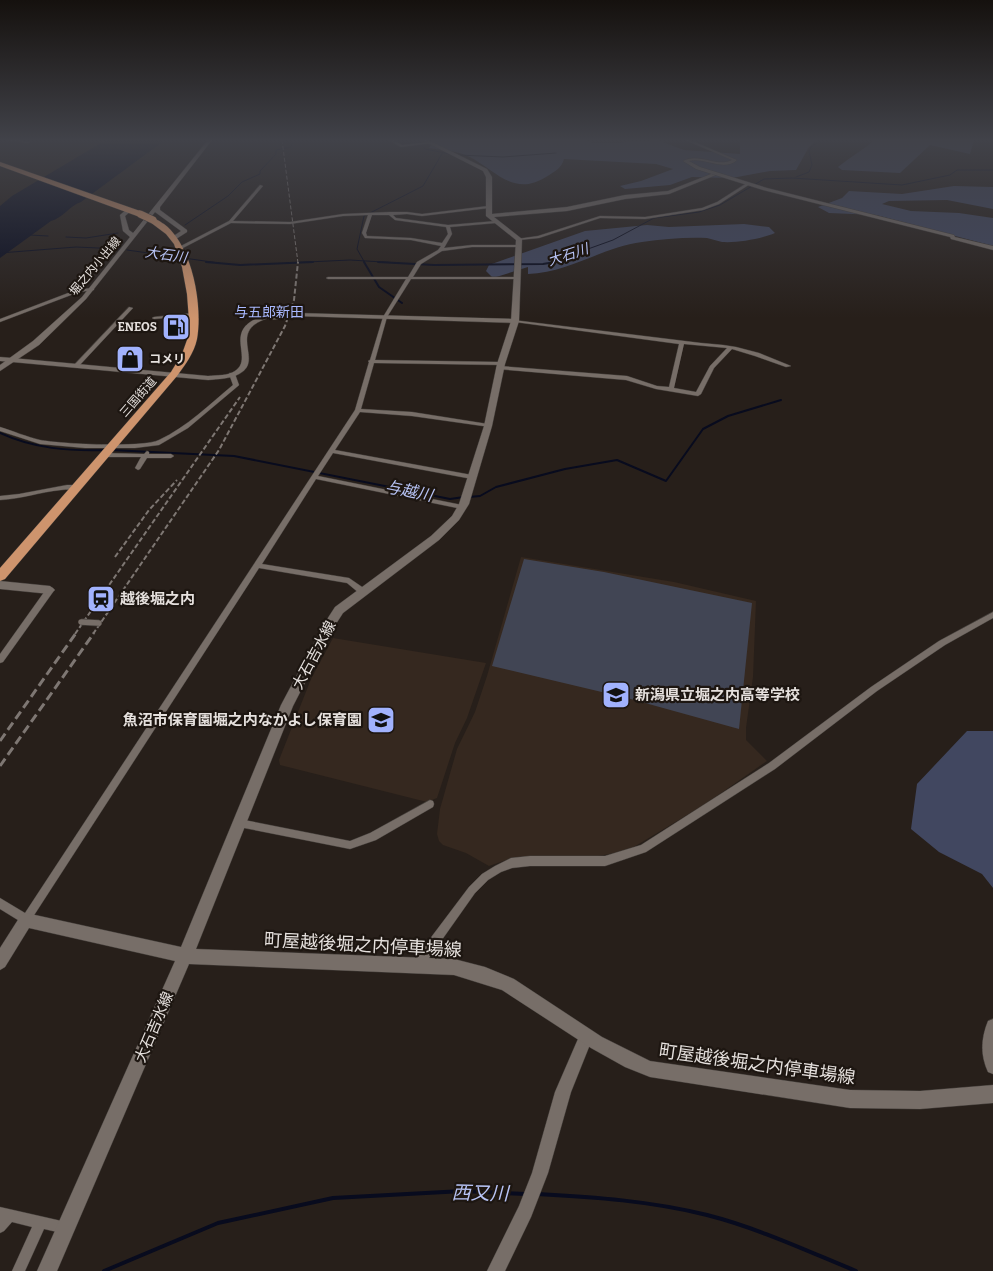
<svg xmlns="http://www.w3.org/2000/svg" width="993" height="1271" font-family="Bitter,'Noto Sans JP',serif">
<style>
.built{fill:#35281f}
.green{fill:#414554}
.forest{fill:#414760}
.water{fill:#080b1e}
.lines{fill:none;stroke-linecap:round;stroke-linejoin:round}
.stream-far2{stroke:#080b1e;stroke-width:1}
.stream-far1{stroke:#080b1e;stroke-width:2}
.stream{stroke:#080b1e;stroke-width:4}
.minor-casing{stroke:#423d39;stroke-width:1}
.tertiary-casing{stroke:#423d39;stroke-width:1}
.secondary-casing{stroke:#423d39;stroke-width:1}
.trunk-casing{stroke:#423d39;stroke-width:1}
.minor{fill:#776e68;fill-rule:evenodd}
.tertiary{fill:#776e68;fill-rule:evenodd}
.secondary{fill:#776e68;fill-rule:evenodd}
.trunk{fill:#ce946d;fill-rule:evenodd}
.rail-far2{stroke:#7e7773;stroke-width:1;stroke-dasharray:4 2;stroke-linecap:butt}
.rail-far1{stroke:#7e7773;stroke-width:2;stroke-dasharray:5 2.5;stroke-linecap:butt}
.rail{stroke:#7e7773;stroke-width:3;stroke-dasharray:9 4.5;stroke-linecap:butt}
.pedestrian-bridge-casing{stroke:#423d39;stroke-width:7;stroke-linecap:butt}
.tertiary-bridge-casing{stroke:#423d39;stroke-width:8;stroke-linecap:butt}
.trunk-bridge-casing{stroke:#423d39;stroke-width:8;stroke-linecap:butt}
.pedestrian-bridge{stroke:#776e68;stroke-width:5.5}
.tertiary-bridge{stroke:#776e68;stroke-width:7}
.trunk-bridge{stroke:#ce946d;stroke-width:7}
.labels{text-anchor:middle;dominant-baseline:central;stroke-width:4.5;stroke-linejoin:round;paint-order:stroke}
.far-street-label{font-size:12px;fill:#e5e0dd;stroke:#1d1611}
.far-poi-label{font-size:12px;font-weight:bold;fill:#e5e0dd;stroke:#1d1611;text-anchor:end}
.far-water-label{font-size:14px;font-style:italic;fill:#b7c3f5;stroke:#1d1611}
.far-neighbourhood-label{font-size:14px;fill:#a9b9ff;stroke:#1d1611}
.poi-label{font-size:15px;font-weight:bold;fill:#e5e0dd;stroke:#1d1611;text-anchor:start}
.street-label{font-size:15px;fill:#e5e0dd;stroke:#1d1611}
.water-label{font-size:16px;font-style:italic;fill:#b7c3f5;stroke:#1d1611}
.near-street-label{font-size:18px;fill:#e5e0dd;stroke:#1d1611}
.near-water-label{font-size:19px;font-style:italic;fill:#b7c3f5;stroke:#1d1611}
</style>
<rect width="100%" height="100%" fill="#271f1a"/>
<path class="built" d="M521,557L674,582L756,601L753,677L746,728V740L767,761L704,805L627,851L598,856L515,857L489,866L466,853L443,845L439,841L437,834L440,809L457,749L475,712L487,676Z
M333,638L486,663L467,718L455,743L437,798L427,802L280,765L279,760L311,679Z"/>
<path class="green" d="M524,559L604,572L752,603L739,729L627,698L492,666Z"/>
<path class="forest" d="M434,140H584L594,143H613L657,140L684,150L740,154V140H817L809,147L796,170L770,171L732,178L692,177L670,185L625,189L620,186L641,181L673,169L656,164L564,159C561,169 555,171 546,177C514,197 496,171 470,157C458,151 442,150 429,148Z
M875,140H974L970,154L930,145L900,173L842,170L838,167C850,157 863,150 875,140Z
M954,186L993,187V209L947,200L889,201L882,204L911,211L959,213L993,218V246L876,215L829,213L818,207L842,198L849,191L902,194Z
M744,224L769,227L775,233C761,239 738,243 722,242C717,241 712,239 707,238C686,237 663,239 642,242C602,247 569,273 528,274V267L493,278L486,271L489,265L585,231L647,225L669,227Z
M967,731H993V888L982,874L939,852L911,829L917,784Z"/>
<path class="water" d="M106,140H165L81,202C69,206 63,218 51,221L0,258V206L12,196Z"/>
<g class="lines">
<path class="stream-far2" d="M417,140L425,149L450,154
M458,155L503,157L556,153
M796,177L809,172L812,165L809,151L812,146L822,140
M185,225L228,196L242,182L260,174V171L276,154V150L291,147L293,140
M29,235L48,236
M66,237L86,238L118,233
M127,250L219,263
M0,253L76,247L121,249
M286,263L350,260L399,263
M365,263L357,249L364,216L423,186L443,152
M549,263L613,240L654,218L699,212L720,205L764,179L792,178L902,185L950,175L957,170H993"/>
<path class="stream-far1" d="M206,262L240,265L313,262
M364,262L379,287L402,303
M378,262L434,265L543,264L555,262
M0,433C34,449 69,451 106,450
M111,450L234,456L450,499L464,497
M469,497L480,496L496,487L565,469L617,460L666,481L703,429L728,416L781,400"/>
<path class="stream" d="M537,1194C594,1197 651,1201 707,1215C758,1228 807,1251 856,1271
M104,1271L218,1223L333,1198L463,1191L526,1194"/>
<defs>
<path id="minor" d="M7,140H17L30,142L28,143Z
M389,140H393L402,145L430,142L432,143L401,147Z
M747,183L750,184L719,204L703,210L645,219L600,218L539,238L519,240L517,239L538,236L600,216L645,217L702,208L717,202Z
M260,185L263,186L233,221L290,222L343,214L390,212H407L422,214L488,206L489,208L422,216L407,214L393,215L396,218L448,225L496,221L498,222L496,223L450,227L452,234L444,248L472,245H520L521,246L519,247H472L442,251L421,264L413,277H517L519,278L517,279H411L387,317L375,360L501,362L503,363V365L374,363L361,409L412,412L488,424L490,425V427L412,416L360,412L335,450L472,475L475,477L472,479L333,453L318,476L462,505L465,507L462,509L316,479L262,564L349,578L365,589L366,591L365,593H359L347,583L259,568L29,923L26,925L0,909V898L25,913L355,410L369,362L368,361L370,360L383,317L406,279H328L326,278L328,277H408L417,262L438,250L441,246L411,240L365,238L362,233L368,215L343,216L290,224L231,223L181,249H179V247L229,221ZM372,215H389L395,220L446,227L448,234L442,243L411,238L367,236L366,233Z
M92,288H94V290L79,292L0,322V319L76,290Z
M129,307L133,308L78,367H74V365Z
M195,313L197,314V315L154,319L152,318L154,317Z
M513,320L701,343L723,345L736,347L759,353L791,366L786,367L755,356L732,349L714,368L701,394L698,396L656,389L626,380L497,369L496,368L499,366L627,376L657,386L669,387L679,344L515,322L513,321ZM684,344L727,348L710,366L696,392L674,388Z
M0,357L12,358L15,360L12,362L0,361Z
M230,373L235,374L239,385L238,386L188,428L159,445L135,448H85L40,444L0,431V427C13,431 27,437 40,440C61,444 143,448 159,440C187,427 210,404 233,385L229,374Z
M147,451L149,452V454H171L174,456L171,458H147L140,469L138,470L135,468L141,457H104L101,455L104,453L144,454Z
M67,485H77L80,487C75,490 67,489 61,490C40,492 21,499 0,500V496L19,494Z
M50,587L53,588L54,590L53,592L3,662L0,663V654L47,588Z
M993,612V618L945,645L877,691L775,769L646,852L605,866H530L512,868L501,872L488,880L475,893L422,968L418,969L414,968L413,964L414,960L469,887L482,874L495,866L511,858L530,856H605L641,845L769,763L871,687L939,641Z
M430,800L433,801L434,804L433,807L376,840L350,849L239,827L236,826L234,823L236,820L239,819L350,841L370,833Z
M0,1207L66,1222L70,1224L72,1228L70,1232L66,1234L44,1229L25,1271H12L32,1227L12,1222L4,1231L0,1233Z"/>
<path id="tertiary" d="M685,140H690L737,160C724,172 705,157 689,161L700,167L767,188L954,235L955,237L993,246V250L951,239L950,237L763,190L696,169L683,161C699,152 717,168 732,160Z
M297,313L515,319L518,321L515,323L295,316V314Z
M270,314L273,316L272,317C223,330 266,360 239,374C230,379 218,379 208,380L12,362L9,360L12,358L208,376C217,375 228,376 235,371C256,357 217,327 270,314Z
M993,1019V1074L988,1072C980,1055 981,1038 988,1021Z
M586,1030L591,1032L593,1037L571,1092L548,1173L531,1217L505,1271H487L519,1206L532,1173L555,1092L581,1032Z"/>
<path id="secondary" d="M208,140H212L160,207V210L187,230V232L176,239H172V237L181,231L155,212L86,299L39,345L0,371V365L33,341L82,297L130,237L123,231L120,215L127,209H131V211L125,216L129,230L133,233Z
M422,140H428L487,169L492,177V214L567,207L625,195L668,191L711,174L716,175L669,194L625,199L567,211L494,217L522,239L519,321L505,364L492,426L469,504L459,520L439,540L343,613L332,630L293,706L196,949L454,959L485,967L514,979L602,1037L650,1061L850,1090L920,1091L993,1085V1103L920,1109L850,1108L650,1077L625,1067L591,1048L502,990L454,975L189,964L57,1271H37L175,961L29,928L5,967L0,970V948L21,915L26,913L181,947L281,705L324,624L335,607L431,536L452,516L459,504L484,426L497,364L511,321L516,240L486,216V177L483,171Z
M0,581L50,586L55,590L50,594L0,589Z"/>
<path id="trunk" d="M0,162L143,212L144,214L137,216L0,166Z
M150,218C156,218 159,221 164,224C192,245 203,305 197,339C194,353 185,365 177,376L5,579L0,581V568L171,372L182,354L187,340L189,320L187,294L182,267L174,244L166,234L150,222Z"/>
</defs>
<use href="#minor" class="minor-casing"/>
<use href="#tertiary" class="tertiary-casing"/>
<use href="#secondary" class="secondary-casing"/>
<use href="#trunk" class="trunk-casing"/>
<use href="#minor" class="minor"/>
<use href="#tertiary" class="tertiary"/>
<use href="#secondary" class="secondary"/>
<use href="#trunk" class="trunk"/>
<path class="rail-far2" d="M282,140L298,263"/>
<path class="rail-far1" d="M115,557L149,510L177,480
M75,634L240,397
M93,634L219,450L285,326L294,300L298,262"/>
<path class="rail" d="M0,741L76,633
M0,766L94,633"/>
<defs>
<path id="pedestrian-bridge" d="M81,622L99,623"/>
<path id="tertiary-bridge" d="M270,316L297,315"/>
<path id="trunk-bridge" d="M140,214L153,220"/>
</defs>
<use href="#pedestrian-bridge" class="pedestrian-bridge-casing"/>
<use href="#tertiary-bridge" class="tertiary-bridge-casing"/>
<use href="#trunk-bridge" class="trunk-bridge-casing"/>
<use href="#pedestrian-bridge" class="pedestrian-bridge"/>
<use href="#tertiary-bridge" class="tertiary-bridge"/>
<use href="#trunk-bridge" class="trunk-bridge"/>
</g>
<linearGradient id="sky" x2="0" y2="1"><stop stop-color="#15110e"/><stop offset="0.44" stop-color="#414249"/><stop offset="1" stop-color="#414249" stop-opacity="0"/></linearGradient>
<rect width="993" height="318" fill="url(#sky)"/>
<defs>
<symbol id="fuel-square" viewBox="-11 -11 22 22"><rect x="-9" y="-9" width="18" height="18" rx="4" fill="#a1b2fd" stroke="#1d1611"/><path d="M-5.5-6h7V0h2V4h1.3V-2.5L3-4.5l.8-.8L6-3V5H2.5V1h-1V6h-7ZM-4.2-4.7v3.2H.2V-4.7Z" fill="#111"/></symbol>
<symbol id="shop-square" viewBox="-11 -11 22 22"><rect x="-9" y="-9" width="18" height="18" rx="4" fill="#a1b2fd" stroke="#1d1611"/><path d="M-5-2.5h2.3a2.7 3.5 0 0 1 5.4 0H5L5.5 6h-11ZM-1.5-2.5h3a1.5 2.3 0 0 0-3 0Z" fill="#111"/></symbol>
<symbol id="station-square" viewBox="-11 -11 22 22"><rect x="-9" y="-9" width="18" height="18" rx="4" fill="#a1b2fd" stroke="#1d1611"/><path d="M-3-6H3Q5-6 5-4V2Q5 4 3 4L4.5 6H3L1.5 4h-3L-3 6H-4.5L-3 4Q-5 4-5 2V-4Q-5-6-3-6ZM-3.5-4v3h7v-3ZM-3.5 1v1.5H-2V1ZM2 1v1.5H3.5V1Z" fill="#111"/></symbol>
<symbol id="school-square" viewBox="-11 -11 22 22"><rect x="-9" y="-9" width="18" height="18" rx="4" fill="#a1b2fd" stroke="#1d1611"/><path d="M0-5L7-2L0 1L-7-2ZM-4 1L0 2.5L4 1V4Q0 6-4 4Z" fill="#111"/></symbol>
</defs>
<g fill-rule="evenodd">
<use href="#fuel-square" x="160" y="311" width="32" height="32"/>
<use href="#shop-square" x="114" y="343" width="32" height="32"/>
<use href="#station-square" x="85" y="583" width="32" height="32"/>
<use href="#school-square" x="600" y="679" width="32" height="32"/>
<use href="#school-square" x="365" y="704" width="32" height="32"/>
</g>
<g class="labels">
<g class="far-street-label">
<text transform="translate(95 266) rotate(-50)">堀之内小出線</text>
<text transform="translate(138 397) rotate(-49)">三国街道</text>
</g>
<g class="far-poi-label">
<text x="157" y="327">ENEOS</text>
<text x="149" y="359" text-anchor="start">コメリ</text>
</g>
<g class="far-water-label">
<text transform="translate(166 255) rotate(8)">大石川</text>
<text transform="translate(568 255) rotate(-18)">大石川</text>
</g>
<g class="far-neighbourhood-label">
<text x="269" y="312">与五郎新田</text>
</g>
<g class="poi-label">
<text x="120" y="599">越後堀之内</text>
<text x="635" y="695">新潟県立堀之内高等学校</text>
<text x="362" y="720" text-anchor="end">魚沼市保育園堀之内なかよし保育園</text>
</g>
<g class="street-label">
<text transform="translate(314 655) rotate(-62)">大石吉水線</text>
<text transform="translate(154 1027) rotate(-67)">大石吉水線</text>
</g>
<g class="water-label">
<text transform="translate(409 491) rotate(11)">与越川</text>
</g>
<g class="near-street-label">
<text transform="translate(363 945) rotate(3)">町屋越後堀之内停車場線</text>
<text transform="translate(757 1064) rotate(8)">町屋越後堀之内停車場線</text>
</g>
<g class="near-water-label">
<text transform="translate(480 1193) rotate(1)">西又川</text>
</g>
</g>
</svg>
